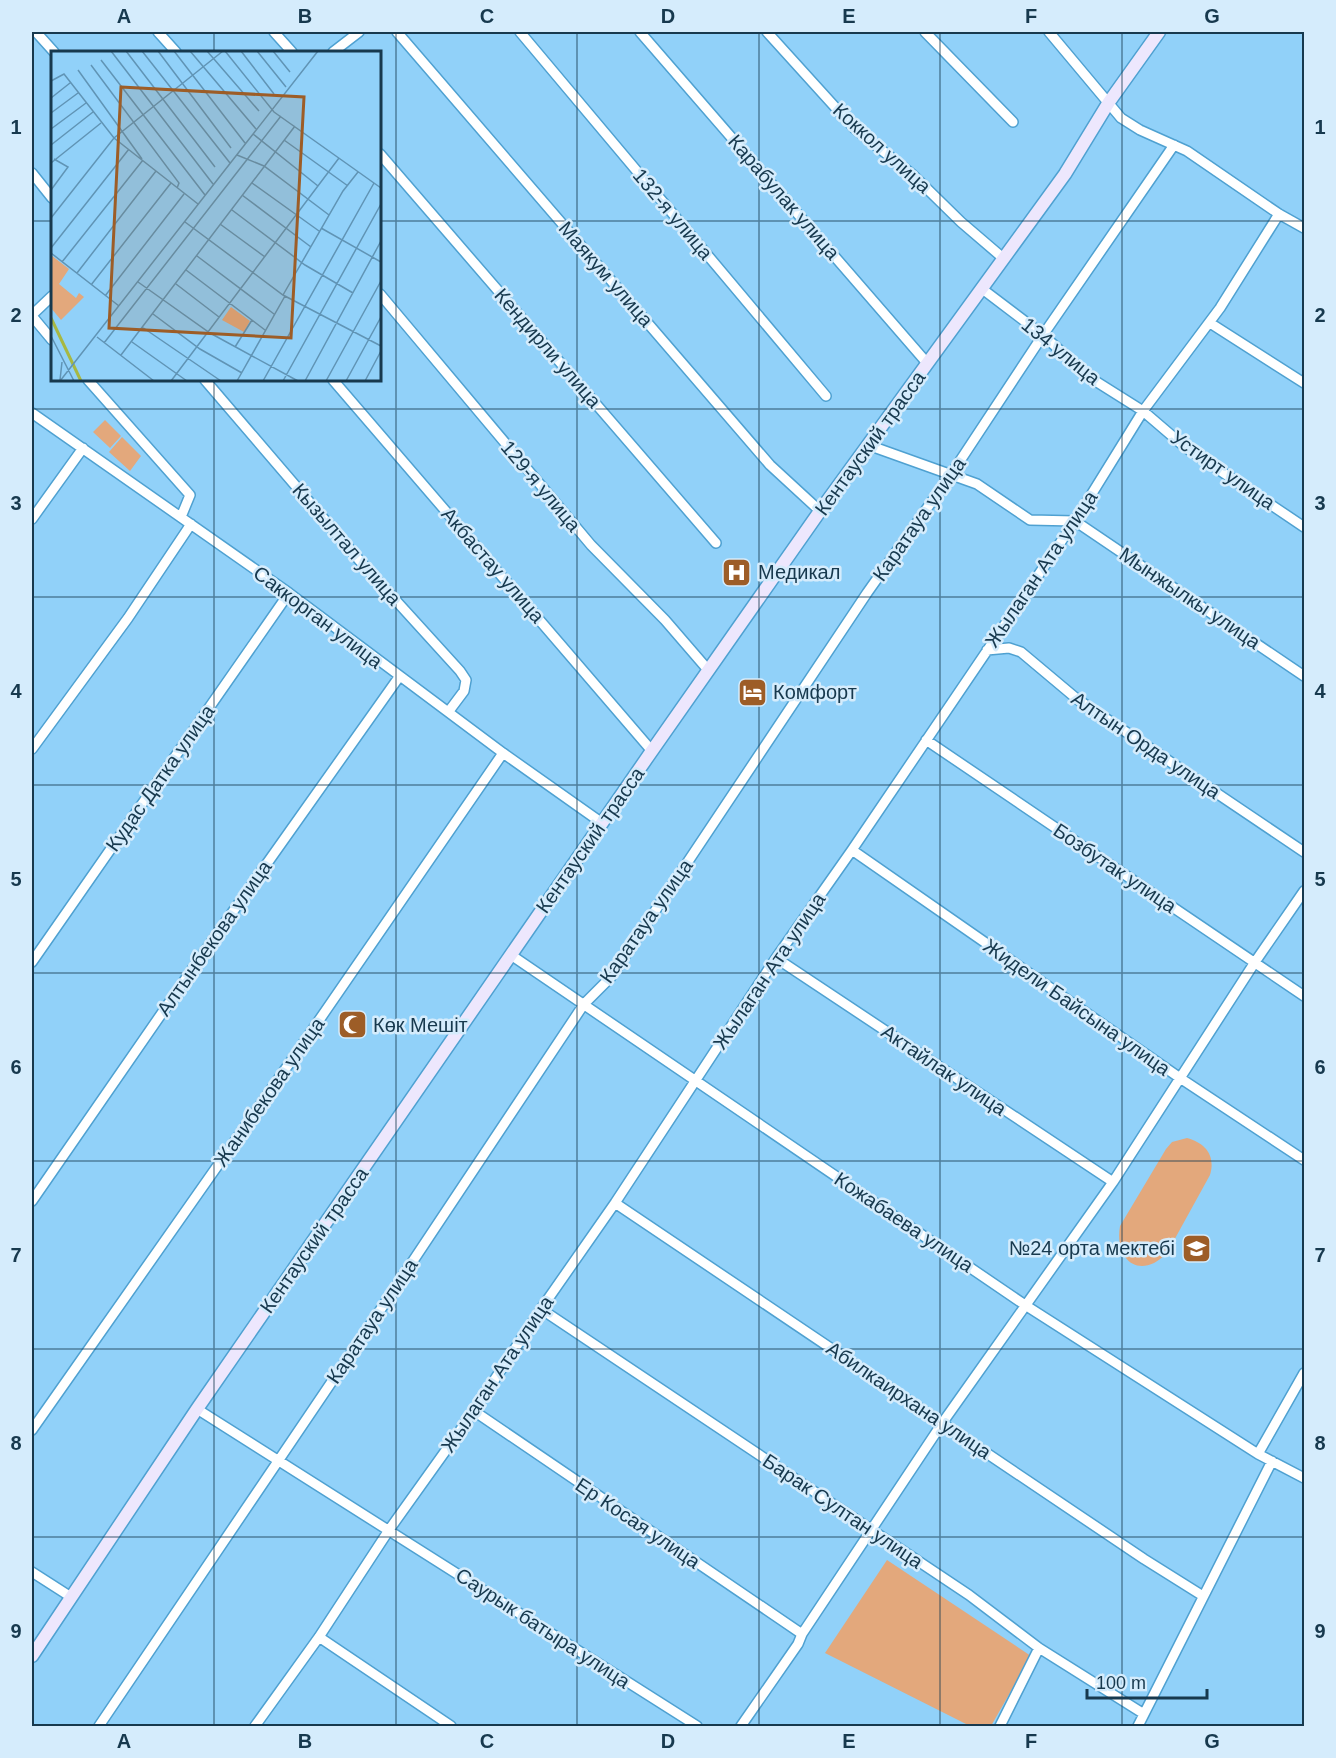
<svg xmlns="http://www.w3.org/2000/svg" width="1336" height="1758" font-family="Helvetica,sans-serif">
<style>
.green{fill:#e3a87c}
.lines{fill:none;stroke-linecap:round;stroke-linejoin:round}
.street-casing{stroke:#4fa1d1;stroke-width:12}
.secondary-casing{stroke:#4fa1d1;stroke-width:15}
.street{stroke:#fff;stroke-width:9}
.secondary{stroke:#ede7fd;stroke-width:12}
.grid{fill:none;stroke:#17394e;stroke-width:1.5;stroke-opacity:0.55}
.labels{text-anchor:middle;dominant-baseline:central;stroke-width:5;stroke-linejoin:round;paint-order:stroke}
.street-label{font-size:20px;fill:#17394e;stroke:#d5ecfc}
.poi-label{font-size:20px;fill:#17394e;stroke:#d5ecfc;text-anchor:start}
.inset-river{fill:none;stroke:#a7b842;stroke-width:3}
.inset-road{fill:none;stroke:#6094b5;stroke-width:1.5}
.view{fill:#9d5d27;fill-opacity:0.15;stroke:#9d5d27;stroke-width:3}
.inset-edge{fill:none;stroke:#17394e;stroke-width:3}
.neatline{fill:none;stroke:#17394e;stroke-width:2}
.grid-label{font-size:20px;text-anchor:middle;font-weight:bold;fill:#17394e}
</style>
<rect width="100%" height="100%" fill="#91d1f9"/>
<path class="green" d="M105,420L121,436L110,448L93,432Z
M122,437L141,456L130,471L109,452Z
M1187,1138C1205,1143 1216,1155 1210,1175L1167,1253C1141,1280 1114,1262 1120,1226L1166,1149L1172,1142Z
M887,1560L1031,1656L991,1726H970L825,1653Z"/>
<g class="lines">
<defs>
<path id="street" d="M36,32L54,52
M158,32L176,52
M274,32L292,52
M397,32L770,465L820,511
M520,32L826,396
M640,32L927,363
M767,32L854,128L913,175L961,222L1003,258
M925,32L1013,122
M1049,32L1121,118L1140,130L1187,151L1279,214L1304,228
M333,52L359,32
M380,154L716,543
M32,173L52,198
M981,288L1043,335L1089,377L1143,411L1185,447L1304,527
M380,294L591,545L665,620L709,671
M32,315L52,296
M32,316L52,340
M1210,323L1304,383
M88,380L190,495L181,517
M205,380L360,561L460,671L466,680L464,691L449,711
M333,380L652,751
M32,413L289,593L503,753L602,823
M868,445L977,484L1030,520L1075,521L1304,676
M32,519L83,448
M987,650L1009,648L1021,652L1077,699L1304,852
M926,740L1304,996
M32,749L128,618L191,524
M852,850L1180,1078L1304,1160
M511,955L1025,1305L1258,1454L1304,1478
M776,958L1113,1182
M32,962L289,593
M32,1201L200,958L399,677
M615,1203L1144,1559L1203,1596
M541,1309L969,1595L1039,1648L1144,1714
M197,1409L697,1726
M474,1411L802,1634
M32,1430L291,1061L503,753
M1258,1454L1304,1373
M32,1572L71,1597
M319,1637L451,1726
M99,1726L389,1297L584,1004L611,977L867,593L952,473L1043,335L1174,145
M255,1726L319,1637L389,1530L474,1411L541,1309L615,1203L776,958L852,850L1075,521L1143,411L1220,308L1279,214
M741,1726L798,1644L802,1634L943,1422L1113,1182L1255,962L1304,891
M1000,1726L1039,1648
M1138,1726L1272,1461"/>
<path id="secondary" d="M32,1656L197,1409L649,755L820,511L1065,174L1109,102L1159,32"/>
</defs>
<use href="#street" class="street-casing"/>
<use href="#secondary" class="secondary-casing"/>
<use href="#street" class="street"/>
<use href="#secondary" class="secondary"/>
</g>
<path class="grid" d="M214,32V52M396,32V1726M577,32V1726M759,32V1726M940,32V1726M1122,32V1726M32,221H52M380,221H1304M214,380V1726M32,409H1304M32,597H1304M32,785H1304M32,973H1304M32,1161H1304M32,1349H1304M32,1537H1304"/>
<defs>
<symbol id="hospital-square" viewBox="-11 -11 22 22"><rect x="-9" y="-9" width="18" height="18" rx="4" fill="#9d5d27" stroke="#d5ecfc"/><path d="M-5-5h3v3.5h4V-5h3V5h-3V1.5h-4V5h-3Z" fill="#fff"/></symbol>
<symbol id="hotel-square" viewBox="-11 -11 22 22"><rect x="-9" y="-9" width="18" height="18" rx="4" fill="#9d5d27" stroke="#d5ecfc"/><path d="M-6-4.5h1.5V1H6V5H4.5V3h-9V5H-6ZM-4 0a1.8 1.8 0 1 1 3.6 0ZM.5 0V-2.5h3Q6-2.5 6 0Z" fill="#fff"/></symbol>
<symbol id="mosque-square" viewBox="-11 -11 22 22"><rect x="-9" y="-9" width="18" height="18" rx="4" fill="#9d5d27" stroke="#d5ecfc"/><path d="M3.5-4.9A6 6 0 1 0 3.5 4.9A5 5 0 1 1 3.5-4.9Z" fill="#fff"/></symbol>
<symbol id="school-square" viewBox="-11 -11 22 22"><rect x="-9" y="-9" width="18" height="18" rx="4" fill="#9d5d27" stroke="#d5ecfc"/><path d="M0-5L7-2L0 1L-7-2ZM-4 1L0 2.5L4 1V4Q0 6-4 4Z" fill="#fff"/></symbol>
</defs>
<g fill-rule="evenodd">
<use href="#hospital-square" x="720" y="556" width="33" height="33"/>
<use href="#hotel-square" x="736" y="676" width="33" height="33"/>
<use href="#mosque-square" x="336" y="1008" width="33" height="33"/>
<use href="#school-square" x="1180" y="1232" width="33" height="33"/>
</g>
<g class="labels">
<g class="street-label">
<text transform="translate(882 148) rotate(42)">Коккол улица</text>
<text transform="translate(784 197) rotate(49)">Карабулак улица</text>
<text transform="translate(673 214) rotate(50)">132-я улица</text>
<text transform="translate(606 274) rotate(49)">Маякум улица</text>
<text transform="translate(548 348) rotate(49)">Кендирли улица</text>
<text transform="translate(1061 351) rotate(39)">134 улица</text>
<text transform="translate(870 443) rotate(-54)">Кентауский трасса</text>
<text transform="translate(1223 470) rotate(35)">Устирт улица</text>
<text transform="translate(541 486) rotate(50)">129-я улица</text>
<text transform="translate(919 519) rotate(-55)">Каратауа улица</text>
<text transform="translate(347 544) rotate(49)">Кызылтал улица</text>
<text transform="translate(493 565) rotate(49)">Акбастау улица</text>
<text transform="translate(1041 569) rotate(-56)">Жылаган Ата улица</text>
<text transform="translate(1190 598) rotate(34)">Мынжылкы улица</text>
<text transform="translate(318 617) rotate(37)">Саккорган улица</text>
<text transform="translate(1146 745) rotate(34)">Алтын Орда улица</text>
<text transform="translate(160 778) rotate(-55)">Кудас Датка улица</text>
<text transform="translate(590 840) rotate(-55)">Кентауский трасса</text>
<text transform="translate(1115 868) rotate(34)">Бозбутак улица</text>
<text transform="translate(646 921) rotate(-55)">Каратауа улица</text>
<text transform="translate(214 938) rotate(-55)">Алтынбекова улица</text>
<text transform="translate(769 971) rotate(-56)">Жылаган Ата улица</text>
<text transform="translate(1077 1007) rotate(35)">Жидели Байсына улица</text>
<text transform="translate(944 1070) rotate(34)">Актайлак улица</text>
<text transform="translate(269 1092) rotate(-55)">Жанибекова улица</text>
<text transform="translate(904 1222) rotate(34)">Кожабаева улица</text>
<text transform="translate(314 1240) rotate(-55)">Кентауский трасса</text>
<text transform="translate(372 1321) rotate(-56)">Каратауа улица</text>
<text transform="translate(497 1374) rotate(-56)">Жылаган Ата улица</text>
<text transform="translate(909 1400) rotate(34)">Абилкаирхана улица</text>
<text transform="translate(843 1511) rotate(34)">Барак Султан улица</text>
<text transform="translate(638 1523) rotate(34)">Ер Косая улица</text>
<text transform="translate(543 1628) rotate(33)">Саурык батыра улица</text>
</g>
<g class="poi-label">
<text x="758" y="572">Медикал</text>
<text x="773" y="692">Комфорт</text>
<text x="373" y="1025">Көк Мешіт</text>
<text x="1175" y="1248" text-anchor="end">№24 орта мектебі</text>
</g>
</g>
<g transform="translate(51 51)">
<rect width="330" height="330" fill="#91d1f9"/>
<path d="M0,204L18,218L8,233L25,247L28,242L33,246L10,269L0,257ZM180,256L199,270L193,281L171,269Z" fill="#e3a87c"/>
<path class="inset-river" d="M0,267L30,330"/>
<path class="inset-road" d="M60,0L162,133M75,0L164,116M91,0L179,112M107,0L180,97M123,0L194,92M139,0L205,78M156,0L208,60M174,0L223,61L330,137M190,0L223,43M206,0L235,36M222,0L239,21M50,9L154,144M40,14L128,132L126,137M27,19L91,108M0,30L13,23L63,87L147,153M0,47L19,32M0,62L27,42M0,78L35,52M202,83L267,135M233,89L297,135M0,94L42,61M186,104L213,115L278,164M0,112L50,72M201,132L268,180M0,139L17,116L3,108M191,144L260,196M181,159L254,214L302,242M0,167L63,87L172,0M134,171L232,244L330,295M169,173L214,206M270,177L330,211M0,197L78,98M0,202L68,255M146,205L223,263M11,211L92,109M135,219L214,279M26,222L105,120M87,231L159,282L247,330M125,233L168,266M40,234L120,132M232,244L292,140L307,121M54,245L133,143M102,263L149,298L191,322M91,276L170,330M0,285L23,330M46,286L103,330M81,291L136,330M53,292L230,65M184,296L201,269M70,304L244,75M9,329L11,311M9,330L267,0M120,330L288,107M186,330L234,245M212,330L323,132M232,330L330,153M254,330L330,190M275,330L330,230M295,330L330,266M314,330L330,300"/>
<path class="view" d="M70,36L253,46L240,287L58,277Z"/>
<rect width="330" height="330" class="inset-edge"/>
</g>
<rect width="1336" height="1758" fill="none" stroke="#d5ecfc" stroke-width="66"/>
<path d="M1087 1689v9h120v-9" fill="none" stroke="#17394e" stroke-width="3"/>
<text x="1096" y="1689" font-size="18" fill="#17394e" stroke="#d5ecfc" stroke-width="4.5" paint-order="stroke">100 m</text>
<rect x="33" y="33" width="1270" height="1692" class="neatline"/>
<g class="grid-label">
<text x="124" y="23">A</text>
<text x="305" y="23">B</text>
<text x="487" y="23">C</text>
<text x="668" y="23">D</text>
<text x="849" y="23">E</text>
<text x="1031" y="23">F</text>
<text x="1212" y="23">G</text>
<text x="16" y="134">1</text>
<text x="1320" y="134">1</text>
<text x="16" y="322">2</text>
<text x="1320" y="322">2</text>
<text x="16" y="510">3</text>
<text x="1320" y="510">3</text>
<text x="16" y="698">4</text>
<text x="1320" y="698">4</text>
<text x="16" y="886">5</text>
<text x="1320" y="886">5</text>
<text x="16" y="1074">6</text>
<text x="1320" y="1074">6</text>
<text x="16" y="1262">7</text>
<text x="1320" y="1262">7</text>
<text x="16" y="1450">8</text>
<text x="1320" y="1450">8</text>
<text x="16" y="1638">9</text>
<text x="1320" y="1638">9</text>
<text x="124" y="1748">A</text>
<text x="305" y="1748">B</text>
<text x="487" y="1748">C</text>
<text x="668" y="1748">D</text>
<text x="849" y="1748">E</text>
<text x="1031" y="1748">F</text>
<text x="1212" y="1748">G</text>
</g>
</svg>
